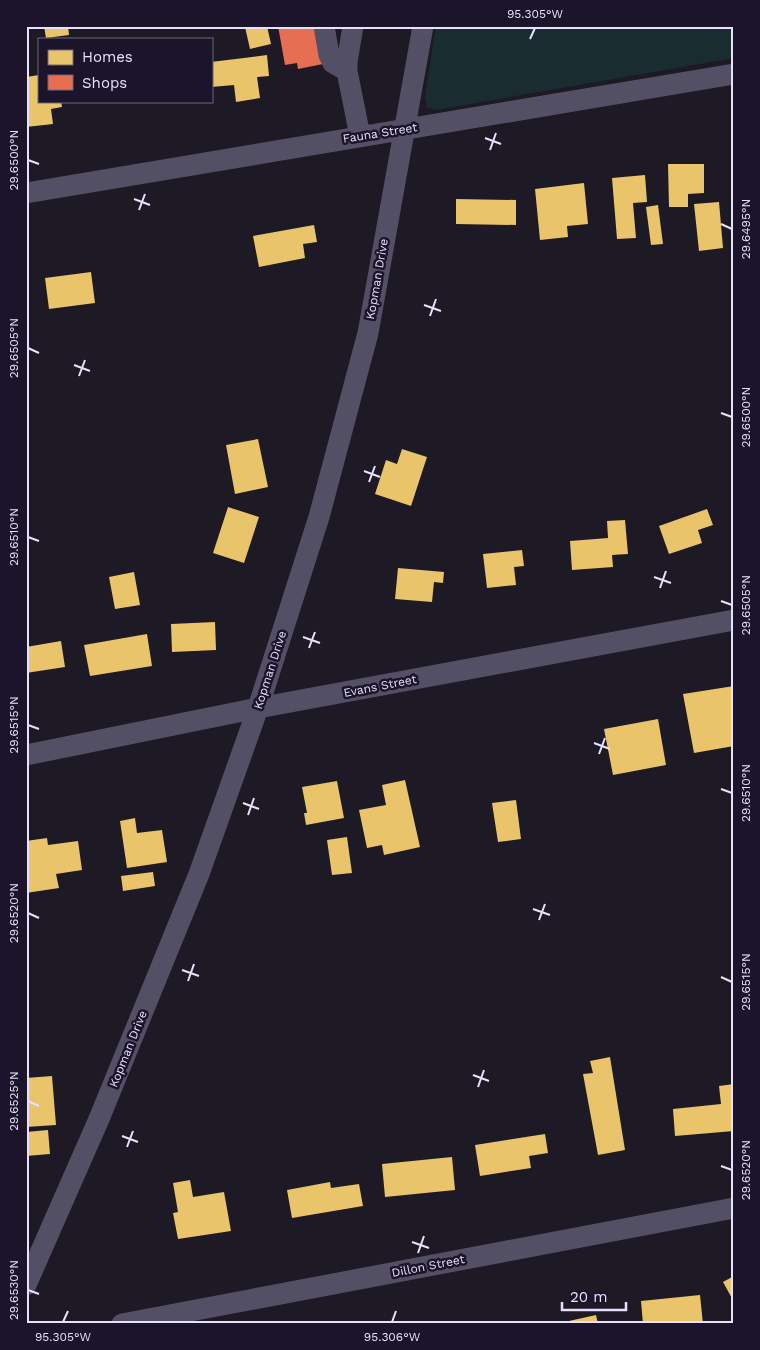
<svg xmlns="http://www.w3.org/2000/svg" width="760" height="1350" font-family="'Work Sans',sans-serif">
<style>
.green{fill:#192d31}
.homes{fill:#e9c46a}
.shops{fill:#e76f51}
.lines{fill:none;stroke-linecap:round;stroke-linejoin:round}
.minor{stroke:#534f64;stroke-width:21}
.ticks{fill:none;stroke:#e7e1fb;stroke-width:2}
.labels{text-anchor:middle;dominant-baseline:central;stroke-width:5;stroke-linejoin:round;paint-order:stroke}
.street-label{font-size:12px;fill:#e7e1fb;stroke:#1b142a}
.neatline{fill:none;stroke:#e7e1fb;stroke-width:2}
.ticks-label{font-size:12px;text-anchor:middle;fill:#e7e1fb}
</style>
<rect width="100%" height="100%" fill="#1d1925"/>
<path class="green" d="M436,26H734V58L435,110L427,107L425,97Z"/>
<path class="homes" d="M44,26H68L69,35L46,38Z
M248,26H267L271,44L250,49L245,27Z
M267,55L269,76L257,77L260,98L236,102L234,85L211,87V62Z
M39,75V101H61L62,107L51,109L53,124L26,127V77Z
M668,164H704V193L688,194V207H669Z
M645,175L647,202L633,203L636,238L617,239L612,178Z
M584,183L588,224L567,226L568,237L540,240L535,189Z
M456,199L516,200V225L456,224Z
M719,202L723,248L699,251L694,204Z
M658,205L663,244L651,245L646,207Z
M314,225L317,242L303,244L305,258L259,267L253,236Z
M91,272L95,303L49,309L45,278Z
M258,439L268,487L235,494L226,445Z
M402,449L427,457L411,506L375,494L386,460L397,464Z
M228,507L259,517L244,563L213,553Z
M707,509L713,525L698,530L702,543L669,554L659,526Z
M625,520L628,554L612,555L613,567L572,570L570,541L608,538L607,521Z
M522,550L524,566L514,567L516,585L487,588L483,554Z
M398,568L444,572L443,583L434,582L432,602L395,599Z
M134,572L140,605L115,609L109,577Z
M215,622L216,650L172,652L171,624Z
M147,634L152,666L90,676L84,645Z
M61,641L65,667L26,673V647Z
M734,686V746L694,753L683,694Z
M658,719L666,765L613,775L604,729Z
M405,780L420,847L384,855L382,845L367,848L359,810L386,805L382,785Z
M337,781L344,818L306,825L304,813H307L302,787Z
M516,800L521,839L498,842L492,803Z
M135,818L137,833L162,830L167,862L127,868L120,821Z
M347,837L352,873L332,875L327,840Z
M47,838L48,845L78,841L82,870L56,874L59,888L26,893V841Z
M153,872L155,886L123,891L121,876Z
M610,1057L625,1150L598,1155L583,1074L593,1073L590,1061Z
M52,1076L56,1125L26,1127V1078Z
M734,1084V1131L675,1136L673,1109L721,1104L719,1086Z
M48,1130L50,1154L26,1156V1132Z
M545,1134L548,1153L529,1156L531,1168L480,1176L475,1145Z
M452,1157L455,1190L385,1197L382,1164Z
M190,1180L193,1197L224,1192L231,1231L178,1239L173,1213L178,1212L173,1183Z
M330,1182L331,1188L359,1184L363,1206L292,1218L287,1190Z
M734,1276V1302L723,1282Z
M700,1295L703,1324H643L641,1301Z
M596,1315L598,1324H560V1323Z"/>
<path class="shops" d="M278,26H317L328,63L298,69L297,63L285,65Z"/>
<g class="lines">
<path class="minor" d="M324,26L329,55L333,63L347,71
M353,26L347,62V71L360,136
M26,193L734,74
M26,755L258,708L734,620
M26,1285L99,1119L199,874L258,708L319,517L368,333L423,26
M122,1324L734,1208"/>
</g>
<path class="ticks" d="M530,39L535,28M485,138L501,144M490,150L496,133M28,160L39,164M134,199L150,205M139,210L145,194M721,224L732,229M424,305L441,311M430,316L436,299M28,348L39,353M74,365L90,371M79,376L85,360M721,413L732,417M364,471L380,477M369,482L375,466M28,537L39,541M654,577L671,583M660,588L666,571M721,601L732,605M303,637L320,643M309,648L315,632M28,725L39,729M594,743L610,749M599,754L605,738M721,789L732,793M243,803L259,809M248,815L254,798M533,909L550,915M28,913L39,918M539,920L545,904M182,970L199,976M721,977L732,982M188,981L194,964M473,1075L489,1081M478,1087L484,1070M28,1101L39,1106M122,1136L138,1142M127,1147L133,1131M721,1166L732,1170M412,1242L429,1248M418,1253L424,1236M28,1290L39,1294M63,1322L68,1311M392,1322L396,1311"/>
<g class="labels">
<g class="street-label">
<text transform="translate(380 133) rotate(-9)">Fauna Street</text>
<text transform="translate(377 279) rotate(-80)">Kopman Drive</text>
<text transform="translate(270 670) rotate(-72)">Kopman Drive</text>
<text transform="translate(380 686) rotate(-11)">Evans Street</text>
<text transform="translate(128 1049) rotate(-68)">Kopman Drive</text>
<text transform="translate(428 1266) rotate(-11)">Dillon Street</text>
</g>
</g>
<rect width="760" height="1350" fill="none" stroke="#1b142a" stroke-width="55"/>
<rect x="38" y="38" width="175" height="65" fill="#1b142a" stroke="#6d667e"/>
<rect x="48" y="50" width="25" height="15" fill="#e9c46a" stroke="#6d667e"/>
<text x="82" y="62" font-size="15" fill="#e7e1fb">Homes</text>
<rect x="48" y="75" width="25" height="15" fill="#e76f51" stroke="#6d667e"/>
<text x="82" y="88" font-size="15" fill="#e7e1fb">Shops</text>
<path d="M562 1302v8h64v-8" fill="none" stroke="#e7e1fb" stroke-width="2.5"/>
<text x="570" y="1302" font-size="15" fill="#e7e1fb" stroke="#1b142a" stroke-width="4" paint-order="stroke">20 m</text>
<rect x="28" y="28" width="704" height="1294" class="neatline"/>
<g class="ticks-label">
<text x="535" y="18">95.305°W</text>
<text transform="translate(14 160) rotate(-90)" y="4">29.6500°N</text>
<text transform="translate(746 229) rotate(-90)" y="4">29.6495°N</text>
<text transform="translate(14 348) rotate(-90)" y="4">29.6505°N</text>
<text transform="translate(746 417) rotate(-90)" y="4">29.6500°N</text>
<text transform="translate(14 537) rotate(-90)" y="4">29.6510°N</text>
<text transform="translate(746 605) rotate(-90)" y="4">29.6505°N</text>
<text transform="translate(14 725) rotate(-90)" y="4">29.6515°N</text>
<text transform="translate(746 793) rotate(-90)" y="4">29.6510°N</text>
<text transform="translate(14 913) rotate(-90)" y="4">29.6520°N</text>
<text transform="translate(746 982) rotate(-90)" y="4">29.6515°N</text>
<text transform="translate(14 1101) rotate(-90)" y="4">29.6525°N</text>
<text transform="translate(746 1170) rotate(-90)" y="4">29.6520°N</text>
<text transform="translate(14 1290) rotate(-90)" y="4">29.6530°N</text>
<text x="63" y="1341">95.305°W</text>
<text x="392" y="1341">95.306°W</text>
</g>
</svg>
